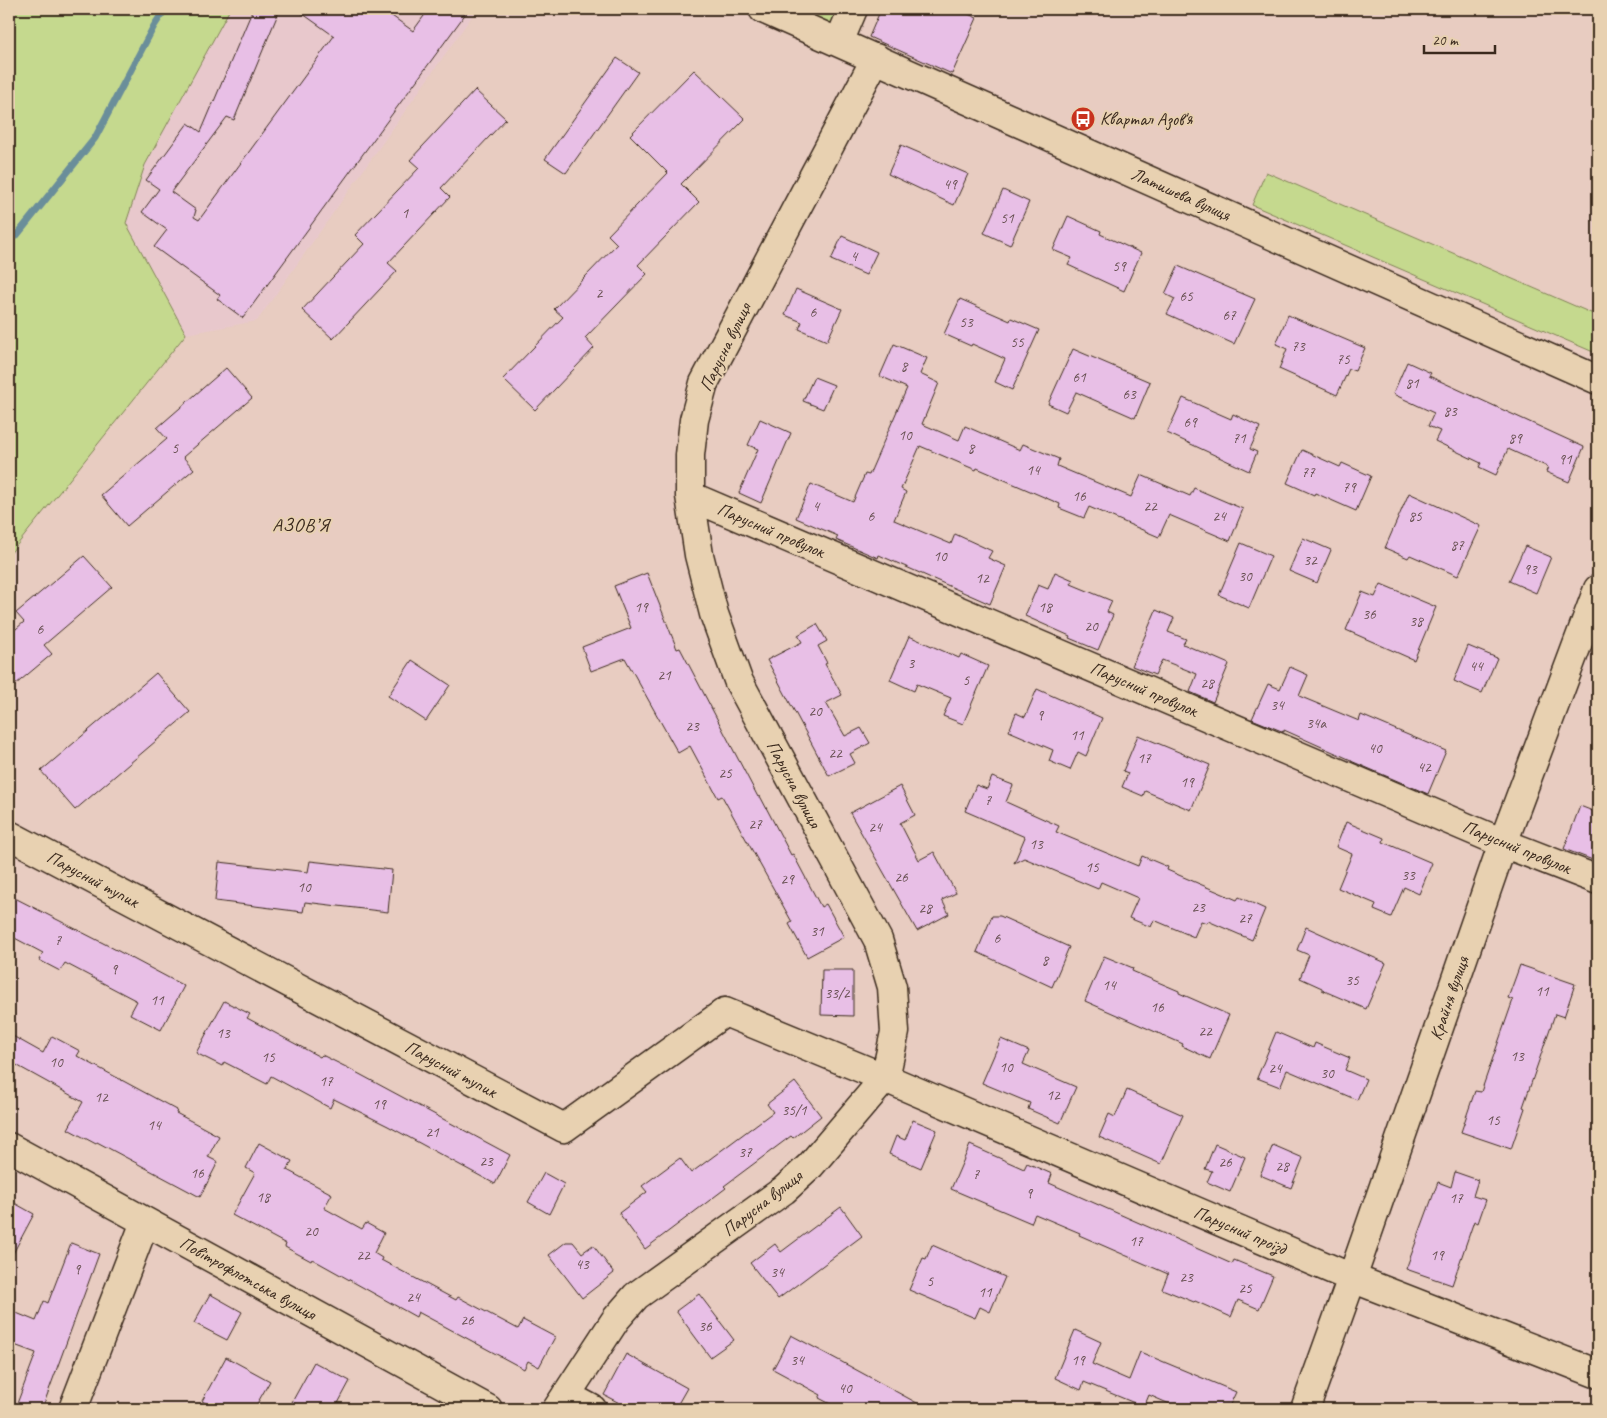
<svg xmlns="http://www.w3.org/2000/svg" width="1607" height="1418" font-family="Caveat,sans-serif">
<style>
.built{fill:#e8c8cc}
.green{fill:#c5d98e;stroke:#808256}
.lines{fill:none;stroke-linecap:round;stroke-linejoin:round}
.stream{stroke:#6b8e9a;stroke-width:7}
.building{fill:#e8bfe6;stroke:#3b2a1e}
.street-casing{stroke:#3b2a1e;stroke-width:31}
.secondary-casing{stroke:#3b2a1e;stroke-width:31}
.street{stroke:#e8d1b1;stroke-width:28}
.secondary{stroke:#e8d1b1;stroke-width:28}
.labels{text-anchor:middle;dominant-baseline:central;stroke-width:4;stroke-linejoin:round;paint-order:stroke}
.number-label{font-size:15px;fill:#664f50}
.poi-label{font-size:18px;fill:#3b2a1e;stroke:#e8d1b1;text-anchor:start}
.street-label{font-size:18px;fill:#3b2a1e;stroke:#e8d1b1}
.neighbourhood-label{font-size:19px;letter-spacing:1px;fill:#3b2a1e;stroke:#e8d1b1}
</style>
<rect width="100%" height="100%" fill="#e8ccc1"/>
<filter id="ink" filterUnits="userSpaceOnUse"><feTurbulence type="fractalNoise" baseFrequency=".02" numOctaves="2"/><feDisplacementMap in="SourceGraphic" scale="10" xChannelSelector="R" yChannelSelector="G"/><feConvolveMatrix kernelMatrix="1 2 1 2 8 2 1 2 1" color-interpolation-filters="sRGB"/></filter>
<g filter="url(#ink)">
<path class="built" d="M230,9H477L257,321L186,334L126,223L145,165Z"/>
<path class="green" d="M9,9H230L145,165L126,223L186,334L9,555Z
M798,9H845L837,26Z
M1266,172L1598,316V354L1252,205Z"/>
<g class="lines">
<path class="stream" d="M9,239L17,235L95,138L154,26L165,9"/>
</g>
<path class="building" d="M253,9H280L234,120L227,117L171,192L196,210L194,217L199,220L334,36L296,9H382L413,31L429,9H469L243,318L217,299L220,295L154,247L167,230L142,212L159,189L146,180L188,123L201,132Z
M881,9H957L977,18L952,74L869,37Z
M617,58L638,72L566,173L545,159Z
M694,70L745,119L681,184L699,202L638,265L647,274L585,338L594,348L535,410L503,379L563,317L554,309L617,244L608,235L668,173L630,135Z
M475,90L506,119L441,188L450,197L388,263L397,271L333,339L302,310L364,244L355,235L419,168L410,160Z
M901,145L968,174L954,205L888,174Z
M1003,190L1029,202L1010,245L984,233Z
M1068,216L1101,231L1100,234L1141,253L1124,291L1068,265L1072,258L1053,250Z
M842,236L877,252L866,275L831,260Z
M1178,266L1255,299L1234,344L1167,314L1175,299L1165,294Z
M796,289L842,309L827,341L799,329L802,322L785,315Z
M960,299L1010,321L1011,318L1039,330L1012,390L995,382L1005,359L972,344L971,346L944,334Z
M1288,315L1365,348L1355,371L1349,369L1337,395L1279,369L1287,349L1276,344Z
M894,344L927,358L920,374L939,383L922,424L959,440L965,426L1020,450L1023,444L1059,459L1057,466L1131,497L1141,475L1190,496L1194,488L1243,509L1230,541L1169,515L1159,537L1089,507L1084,518L1059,508L1060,504L977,468L976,470L920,446L901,489L906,492L894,520L951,544L955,534L992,551L988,558L1006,566L990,604L879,555L878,558L836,540L838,536L796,518L811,484L853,502L865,474L869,475L907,388L880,376Z
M1073,349L1150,382L1135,418L1076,392L1066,412L1048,404Z
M1407,362L1431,373L1429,376L1584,447L1569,482L1546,472L1548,467L1508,449L1496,475L1479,467L1481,463L1435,441L1440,431L1428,426L1434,413L1393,394Z
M226,368L252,398L183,457L194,469L127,526L101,495L167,439L157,428Z
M814,377L834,385L823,409L803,401Z
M1183,398L1231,419L1233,414L1260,427L1250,449L1257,452L1249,471L1167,433Z
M760,419L791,433L761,503L739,493L758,449L748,445Z
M1302,450L1340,467L1342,463L1371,476L1356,511L1315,493L1314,495L1287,483Z
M1409,493L1481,526L1458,576L1410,555L1408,558L1385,548Z
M1303,538L1331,550L1317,583L1289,571Z
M1241,543L1271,556L1249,608L1219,595Z
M1525,546L1551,557L1536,593L1509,581Z
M84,556L112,587L44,645L52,654L9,690V635L24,622L16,613Z
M1055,572L1073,580L1071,584L1112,601L1107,612L1113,615L1098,650L1069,638L1070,636L1025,616L1038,585L1048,589Z
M647,573L677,649L680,648L758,797L760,796L791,855L793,854L821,907L826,904L844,937L807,957L789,924L792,922L722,796L718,798L690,746L678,753L625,658L591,671L582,647L631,628L614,586Z
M1381,584L1436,607L1414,660L1346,630L1362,592L1375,597Z
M1156,610L1174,618L1168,632L1186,639L1183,644L1229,664L1213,702L1190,692L1197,674L1162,660L1155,675L1132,666Z
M817,624L827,641L818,646L827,663L825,664L842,695L826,703L845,736L861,728L870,743L850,754L855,763L829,776L767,660L802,642L798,635Z
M909,636L959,658L961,654L988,666L963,724L943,716L951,698L917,684L914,691L890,680Z
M1468,646L1497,658L1482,693L1454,681Z
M412,660L450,685L426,721L388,696Z
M1290,667L1308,675L1299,696L1359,721L1361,715L1446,751L1428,794L1351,761V760L1284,730V732L1252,719L1268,684L1280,689Z
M156,673L190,712L75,810L41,771Z
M1037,689L1102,718L1086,756L1078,752L1070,770L1049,761L1053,750L1009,731L1016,713L1025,717Z
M1138,735L1210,765L1191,810L1145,791L1143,796L1122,787L1128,773L1123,771Z
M992,777L1013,785L1006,802L1059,826L1056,832L1138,866L1142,856L1168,867L1167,870L1237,900L1239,897L1265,909L1252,940L1208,921L1207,923L1201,921L1194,937L1154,920L1151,927L1129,918L1138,898L1101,882L1098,889L1024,858L1014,863L1025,837L965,811L976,785L987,789Z
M900,786L915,815L900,823L919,860L934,852L956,893L942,900L949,914L917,931L850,813Z
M1580,806L1598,813V862L1564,849Z
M1346,822L1384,838L1383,842L1432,863L1419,894L1404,887L1391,917L1374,910L1376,904L1338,888L1352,854L1336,847Z
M310,861L392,870L388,912L305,902L303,912L215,901L219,862L308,872Z
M9,895L105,944L184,986L161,1030L130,1014L137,1001L65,963L60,971L39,960L43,953L9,935Z
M992,916H1000L1069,947L1052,987L977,952Z
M1306,927L1386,963L1366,1009L1322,990V988L1300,978L1309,955L1297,950Z
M1104,956L1133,968L1132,971L1179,991V993L1229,1015L1210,1059L1182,1046L1183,1044L1085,1001Z
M1520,965L1575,984L1564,1017L1555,1014L1523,1107L1525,1108L1511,1149L1461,1132L1475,1091L1481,1092L1513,1000L1508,998Z
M822,970H853V1016L821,1015Z
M224,1001L250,1014L247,1018L320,1057L322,1055L350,1069L510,1155L495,1184L388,1126L334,1099L330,1108L271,1076L267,1084L224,1062L222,1066L196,1053Z
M1276,1032L1313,1048L1315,1043L1350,1058L1345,1070L1366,1079L1357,1100L1287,1070L1280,1087L1257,1078Z
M9,1034L43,1053L52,1036L80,1051L77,1056L177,1110L176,1113L219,1136L208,1157L218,1162L200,1197L97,1142L96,1144L68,1129L83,1102L9,1061Z
M1001,1039L1029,1051L1023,1064L1076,1087L1060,1123L1028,1109L1030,1103L982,1083Z
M795,1082L821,1116L793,1138L791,1136L724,1186L726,1188L645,1249L619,1213L647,1192L642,1186L680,1158L691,1173L773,1112L767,1104Z
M1127,1090L1183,1115L1161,1164L1099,1137L1109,1114L1115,1117Z
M913,1120L937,1130L921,1168L889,1154L896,1136L905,1140Z
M259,1143L292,1161L287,1170L332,1194L324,1208L362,1229L366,1223L384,1233L374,1253L382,1258L381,1260L456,1300L458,1297L518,1329L523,1320L555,1337L539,1367L528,1361L524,1369L418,1312L416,1317L312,1259L311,1261L285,1247L286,1244L232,1215L255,1173L246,1168Z
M1215,1144L1245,1157L1230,1192L1207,1182L1212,1171L1205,1169Z
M970,1145L1024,1169L1027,1163L1052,1174L1049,1183L1232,1264L1234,1260L1273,1276L1259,1309L1238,1300L1231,1317L1195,1301L1194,1302L1162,1289L1168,1274L1079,1235L1080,1233L1035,1214L1031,1223L951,1189Z
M1273,1145L1303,1158L1291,1188L1260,1175Z
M1455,1172L1478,1180L1473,1196L1486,1200L1478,1223L1474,1221L1452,1285L1406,1269L1438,1182L1451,1187Z
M544,1173L564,1184L549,1214L528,1202Z
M9,1200L34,1214L9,1261Z
M841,1207L862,1236L778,1299L750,1263L775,1244L781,1252Z
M566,1242H573L582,1253L593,1245L614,1273L582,1298L549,1255Z
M71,1243L99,1254L42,1409H15L36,1353L9,1343V1310L36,1321L44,1301L48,1303Z
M932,1245L1005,1277L990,1312L980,1307L975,1318L909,1290L923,1258L926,1259Z
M210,1294L242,1312L227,1340L194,1323Z
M699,1294L734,1340L710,1357L676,1311Z
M1075,1330L1101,1342L1092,1364L1129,1380L1140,1352L1236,1392L1228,1409H1181L1149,1395L1144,1407L1084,1382L1081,1390L1055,1378Z
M791,1335L840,1361L928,1409H840L819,1398L821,1395L773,1369Z
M626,1354L687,1388L675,1409H631L604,1395Z
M226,1357L270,1381L254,1409H217L202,1401Z
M314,1362L350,1381L335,1409H306L292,1402Z"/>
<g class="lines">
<defs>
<path id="street" d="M839,42L853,9
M690,496L1503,843L1598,880
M9,835L564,1128L725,1012L885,1078L1352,1278L1598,1374
M9,1147L488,1409
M566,1395L592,1409
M73,1409L145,1222
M557,1409L616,1319L636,1296L784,1190L810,1166L885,1078L895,1032L892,987L878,940L738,680L714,614L699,555L690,496V455L694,420L704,383L876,58
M1305,1409L1352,1278L1503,843L1598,589"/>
<path id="secondary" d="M763,9L1598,380"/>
</defs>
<use href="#street" class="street-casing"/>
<use href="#secondary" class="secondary-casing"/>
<use href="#street" class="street"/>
<use href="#secondary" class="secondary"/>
</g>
</g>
<defs>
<symbol id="bus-disc" viewBox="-11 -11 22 22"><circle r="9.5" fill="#c8321e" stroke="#e8d1b1"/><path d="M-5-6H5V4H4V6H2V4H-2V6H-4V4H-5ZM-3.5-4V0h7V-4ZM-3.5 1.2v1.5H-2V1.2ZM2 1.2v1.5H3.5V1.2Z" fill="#fff"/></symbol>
</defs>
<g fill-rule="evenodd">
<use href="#bus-disc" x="1069" y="105" width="28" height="28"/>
</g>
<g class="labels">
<g class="number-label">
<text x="950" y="184">49</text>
<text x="405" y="213">1</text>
<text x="1007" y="218">51</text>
<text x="854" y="256">4</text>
<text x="1119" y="266">59</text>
<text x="599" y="293">2</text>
<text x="1186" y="296">65</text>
<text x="813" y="312">6</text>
<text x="1229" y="315">67</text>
<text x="966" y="322">53</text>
<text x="1017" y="342">55</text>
<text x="1298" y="346">73</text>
<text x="1343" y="359">75</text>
<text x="904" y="366">8</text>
<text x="1079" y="377">61</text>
<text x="1412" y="383">81</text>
<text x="1129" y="394">63</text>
<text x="1450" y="411">83</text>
<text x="1190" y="422">69</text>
<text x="905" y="435">10</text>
<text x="1239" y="438">71</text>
<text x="1515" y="438">89</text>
<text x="175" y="448">5</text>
<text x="971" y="448">8</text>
<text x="1565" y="459">91</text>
<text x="1033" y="470">14</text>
<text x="1308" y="472">77</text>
<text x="1349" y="487">79</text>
<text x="1079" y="496">16</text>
<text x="816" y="506">4</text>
<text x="1150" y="506">22</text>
<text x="871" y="516">6</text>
<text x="1219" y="516">24</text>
<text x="1415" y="516">85</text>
<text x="1457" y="545">87</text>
<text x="940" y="556">10</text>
<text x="1310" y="560">32</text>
<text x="1530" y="569">93</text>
<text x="1245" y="576">30</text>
<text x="982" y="578">12</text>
<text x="641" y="607">19</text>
<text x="1045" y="607">18</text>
<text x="1369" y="614">36</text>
<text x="1416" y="621">38</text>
<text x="1091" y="626">20</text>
<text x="40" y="629">6</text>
<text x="911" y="663">3</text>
<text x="1476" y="666">44</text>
<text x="664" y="675">21</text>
<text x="966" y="680">5</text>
<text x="1207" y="683">28</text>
<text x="1277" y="705">34</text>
<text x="815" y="711">20</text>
<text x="1040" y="715">9</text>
<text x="1316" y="723">34а</text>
<text x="692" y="726">23</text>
<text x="1077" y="735">11</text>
<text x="1375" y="748">40</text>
<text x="835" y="753">22</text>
<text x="1144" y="758">17</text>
<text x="1424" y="767">42</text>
<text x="725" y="773">25</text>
<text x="1187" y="782">19</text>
<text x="988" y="800">7</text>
<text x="755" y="824">27</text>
<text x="875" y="827">24</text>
<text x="1036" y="844">13</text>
<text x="1092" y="867">15</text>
<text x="1408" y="875">33</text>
<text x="901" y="877">26</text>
<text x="787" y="879">29</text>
<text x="304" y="887">10</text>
<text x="1198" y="907">23</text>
<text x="925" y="908">28</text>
<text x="1245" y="918">27</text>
<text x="817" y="931">31</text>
<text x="997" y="938">6</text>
<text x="58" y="940">7</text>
<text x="1045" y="960">8</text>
<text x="114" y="969">9</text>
<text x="1352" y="980">35</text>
<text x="1109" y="985">14</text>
<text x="1542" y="991">11</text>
<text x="837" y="993">33/2</text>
<text x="157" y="1000">11</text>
<text x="1157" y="1007">16</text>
<text x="1205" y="1031">22</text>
<text x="223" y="1033">13</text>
<text x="1517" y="1056">13</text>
<text x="268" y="1057">15</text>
<text x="56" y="1062">10</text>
<text x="1006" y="1067">10</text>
<text x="1275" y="1068">24</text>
<text x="1327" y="1073">30</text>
<text x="326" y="1081">17</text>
<text x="1053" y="1095">12</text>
<text x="101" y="1097">12</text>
<text x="379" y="1104">19</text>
<text x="794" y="1110">35/1</text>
<text x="1493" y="1120">15</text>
<text x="154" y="1125">14</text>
<text x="432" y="1132">21</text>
<text x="745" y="1152">37</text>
<text x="486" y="1161">23</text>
<text x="1225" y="1162">26</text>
<text x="1282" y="1166">28</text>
<text x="197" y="1173">16</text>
<text x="976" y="1174">7</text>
<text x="1029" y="1193">9</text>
<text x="263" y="1197">18</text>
<text x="1456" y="1198">17</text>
<text x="311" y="1231">20</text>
<text x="1136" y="1241">17</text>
<text x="363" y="1255">22</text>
<text x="1437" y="1255">19</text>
<text x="582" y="1264">43</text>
<text x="77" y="1269">9</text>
<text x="777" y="1272">34</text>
<text x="1186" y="1277">23</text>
<text x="930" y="1281">5</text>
<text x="1245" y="1288">25</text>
<text x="985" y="1292">11</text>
<text x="413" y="1297">24</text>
<text x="467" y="1320">26</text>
<text x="705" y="1326">36</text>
<text x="797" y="1360">34</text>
<text x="1078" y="1360">19</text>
<text x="845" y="1388">40</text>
</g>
<g class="poi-label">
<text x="1100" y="119">Квартал Азов'я</text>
</g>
<g class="street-label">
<text transform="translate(1181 194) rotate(24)">Латишева вулиця</text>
<text transform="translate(725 347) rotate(-64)">Парусна вулиця</text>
<text transform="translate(771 530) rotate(23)">Парусний провулок</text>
<text transform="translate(1144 689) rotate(23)">Парусний провулок</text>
<text transform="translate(794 784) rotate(62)">Парусна вулиця</text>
<text transform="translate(1517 847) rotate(22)">Парусний провулок</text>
<text transform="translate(93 879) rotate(28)">Парусний тупик</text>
<text transform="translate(1449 998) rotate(-71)">Крайня вулиця</text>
<text transform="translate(451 1069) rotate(28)">Парусний тупик</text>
<text transform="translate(762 1203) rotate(-38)">Парусна вулиця</text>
<text transform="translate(1240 1230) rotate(23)">Парусний проїзд</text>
<text transform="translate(248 1278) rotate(29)">Повітрофлотська вулиця</text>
</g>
<g class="neighbourhood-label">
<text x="301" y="525">АЗОВ’Я</text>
</g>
</g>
<rect width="1607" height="1418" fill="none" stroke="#e8d1b1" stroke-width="30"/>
<rect x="15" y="15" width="1577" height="1388" fill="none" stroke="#3b2a1e" stroke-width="2" filter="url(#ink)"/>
<path d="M1424 45v8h71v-8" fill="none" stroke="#3b2a1e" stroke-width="2.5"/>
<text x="1432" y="45" font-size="15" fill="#3b2a1e" stroke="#e8d1b1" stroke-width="4" paint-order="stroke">20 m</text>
</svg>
